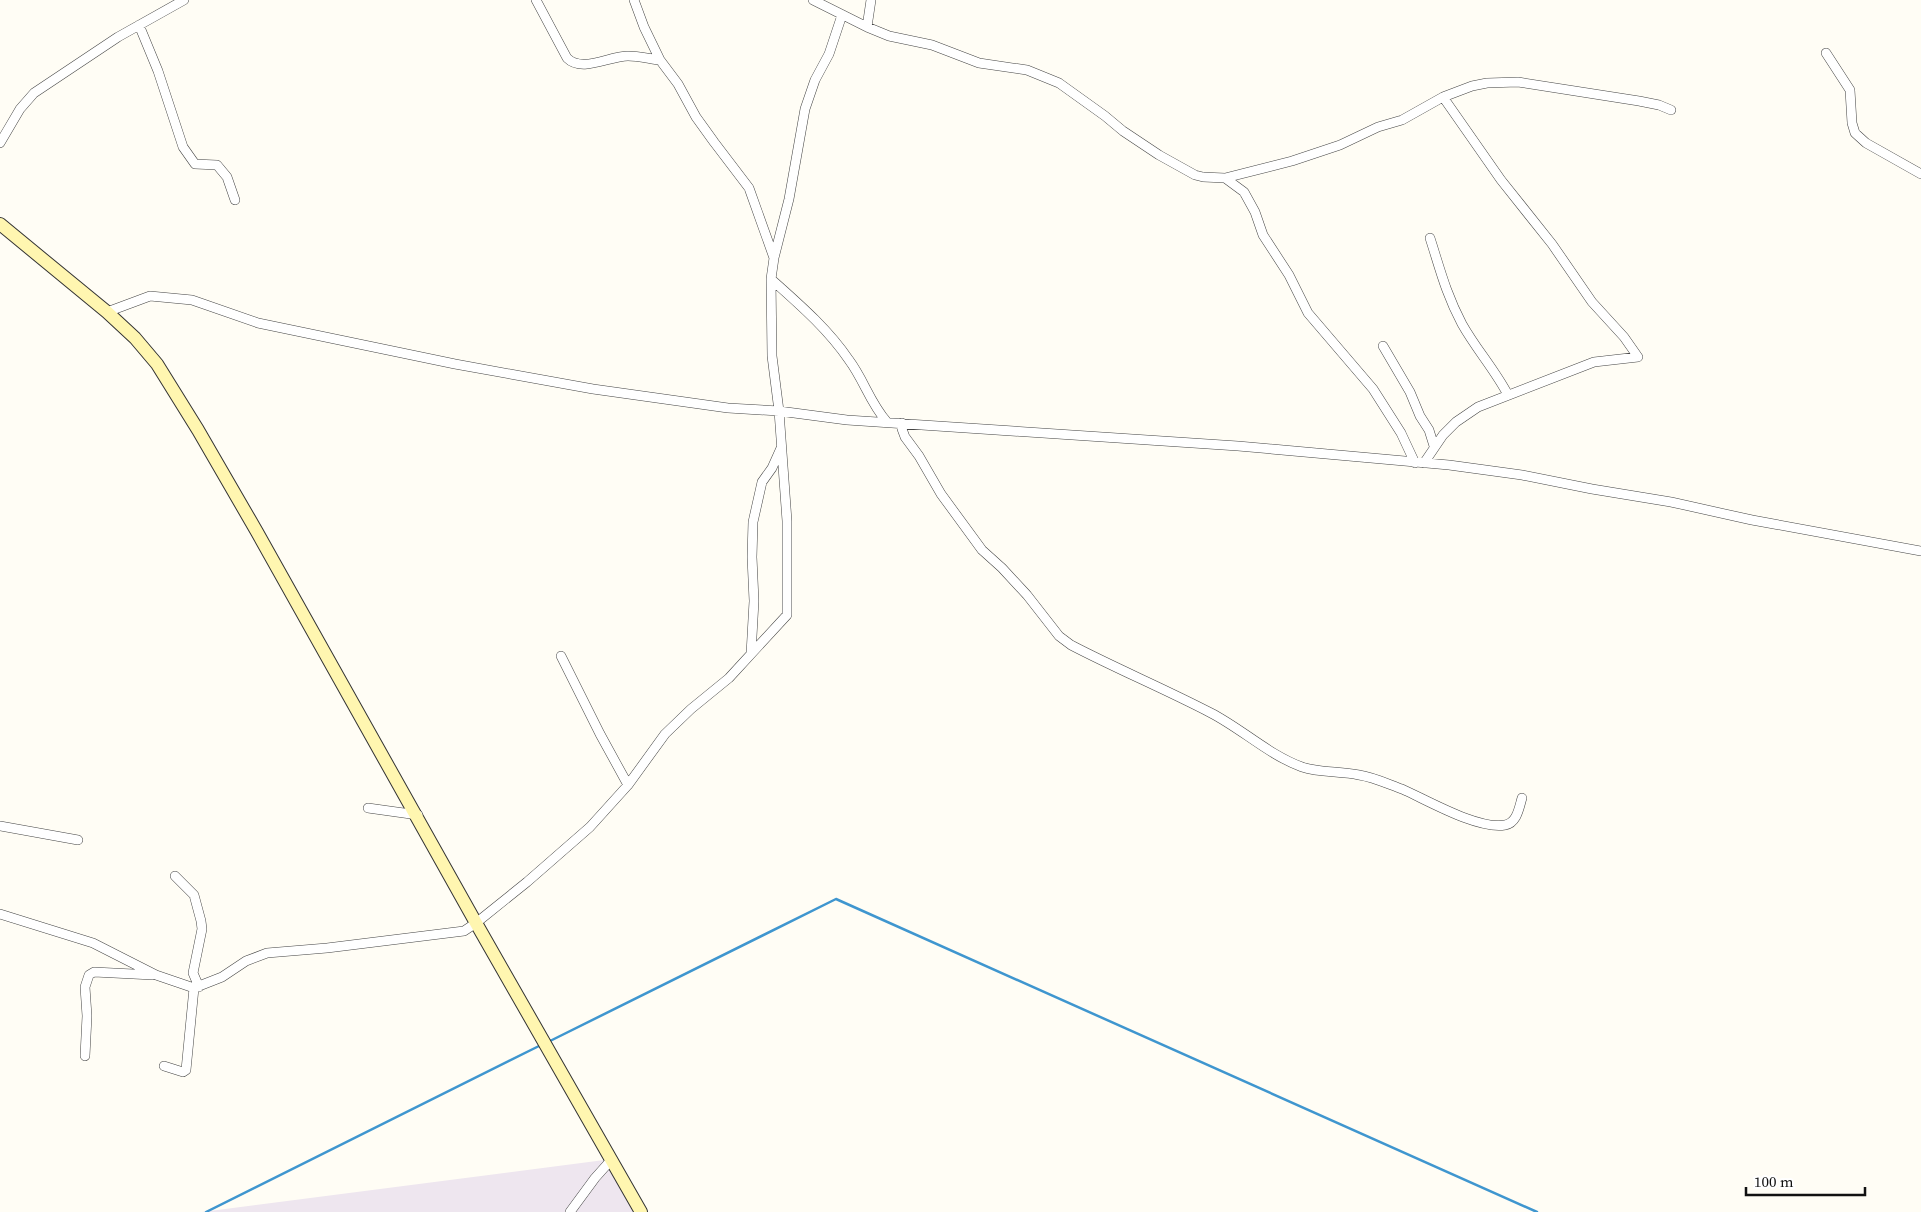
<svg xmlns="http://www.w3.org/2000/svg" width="1921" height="1212" font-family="'Source Serif 4',serif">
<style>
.industrial{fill:#eee6ef}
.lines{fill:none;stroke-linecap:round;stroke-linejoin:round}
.stream{stroke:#3f96cf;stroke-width:2.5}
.street-casing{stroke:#444;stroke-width:10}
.secondary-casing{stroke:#333;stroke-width:14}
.street{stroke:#fff;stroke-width:9}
.secondary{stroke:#fff6b0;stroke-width:12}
</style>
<rect width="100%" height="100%" fill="#fffdf5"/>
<path class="industrial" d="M612,1159L642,1212H202Z"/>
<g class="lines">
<path class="stream" d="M548,1042L836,899L1537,1212
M206,1212L541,1045"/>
<defs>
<path id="street" d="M536,0L567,58C582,73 609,56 628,56C639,56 650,59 660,60
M634,0L644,27L660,60L678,84L696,117L714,142L749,188L774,258
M813,0L867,27L889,36L932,45L979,63L1027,70L1059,83L1105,116L1123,131L1159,155L1195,175L1203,177L1225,178L1292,161L1340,145L1378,127L1402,120L1443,97L1472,86L1487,83L1518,82L1639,101L1659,105L1671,110
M139,25L158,71L183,147L195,164L217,165L227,177L235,200
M867,27L871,0
M1826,53L1850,90L1852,123L1855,133L1866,143L1921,174
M0,143L20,109L34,93L118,37L184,0
M1225,178L1244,192L1255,212L1263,235L1289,275L1308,313L1373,389L1401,433L1415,463
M1430,238C1440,269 1446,294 1462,324C1476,349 1495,370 1508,395
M771,279C799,304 828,329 849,360C864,380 870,403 887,422
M107,312L150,296L192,300L258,323L455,364L593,389L728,408L779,411L847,420L1238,446L1449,465L1522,475L1592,489L1671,502L1752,520L1921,551
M1383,346L1410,392L1420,416L1429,430L1434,446
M902,423V429L905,437L919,456L941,494L982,550L1002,568L1027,595L1059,636L1071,645C1117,669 1165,689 1211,713C1242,729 1269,755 1302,767C1320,773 1340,771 1359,775C1373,777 1388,784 1402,789C1427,800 1478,830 1505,825C1517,823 1519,808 1522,798
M1424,463L1443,435L1456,422L1478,407L1594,362L1638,357L1624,337L1592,302L1552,244L1501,180L1443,97
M751,654L754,601L752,557L753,522L762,482L772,468L781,448
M561,656L600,734L628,785
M368,808L418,815
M0,826L78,840
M175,876L194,895L201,921L202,929L193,973L199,987
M0,914L93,943L156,975L194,988L222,977L246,961L267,953L327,948L464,931L476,923L527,882L590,827L628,785L665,734L691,709L729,678L787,615V521L779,411L772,356L771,279L774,258L789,199L805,109L815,80L829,54L842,15
M85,1056L87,1016L85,987L89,975L94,972L153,975
M164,1066L183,1072L186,1070L194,988
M570,1212L595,1178L612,1159"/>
<path id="secondary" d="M0,224L107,312L135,338L157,364L198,430L257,532L476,923L641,1212"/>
</defs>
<use href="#street" class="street-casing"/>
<use href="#secondary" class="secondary-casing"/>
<use href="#street" class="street"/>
<use href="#secondary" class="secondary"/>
</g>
<path d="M1746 1187v8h119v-8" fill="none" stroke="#111111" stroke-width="2.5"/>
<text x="1754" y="1187" font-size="15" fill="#111111" stroke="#ffffff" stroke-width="4" paint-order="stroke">100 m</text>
</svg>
